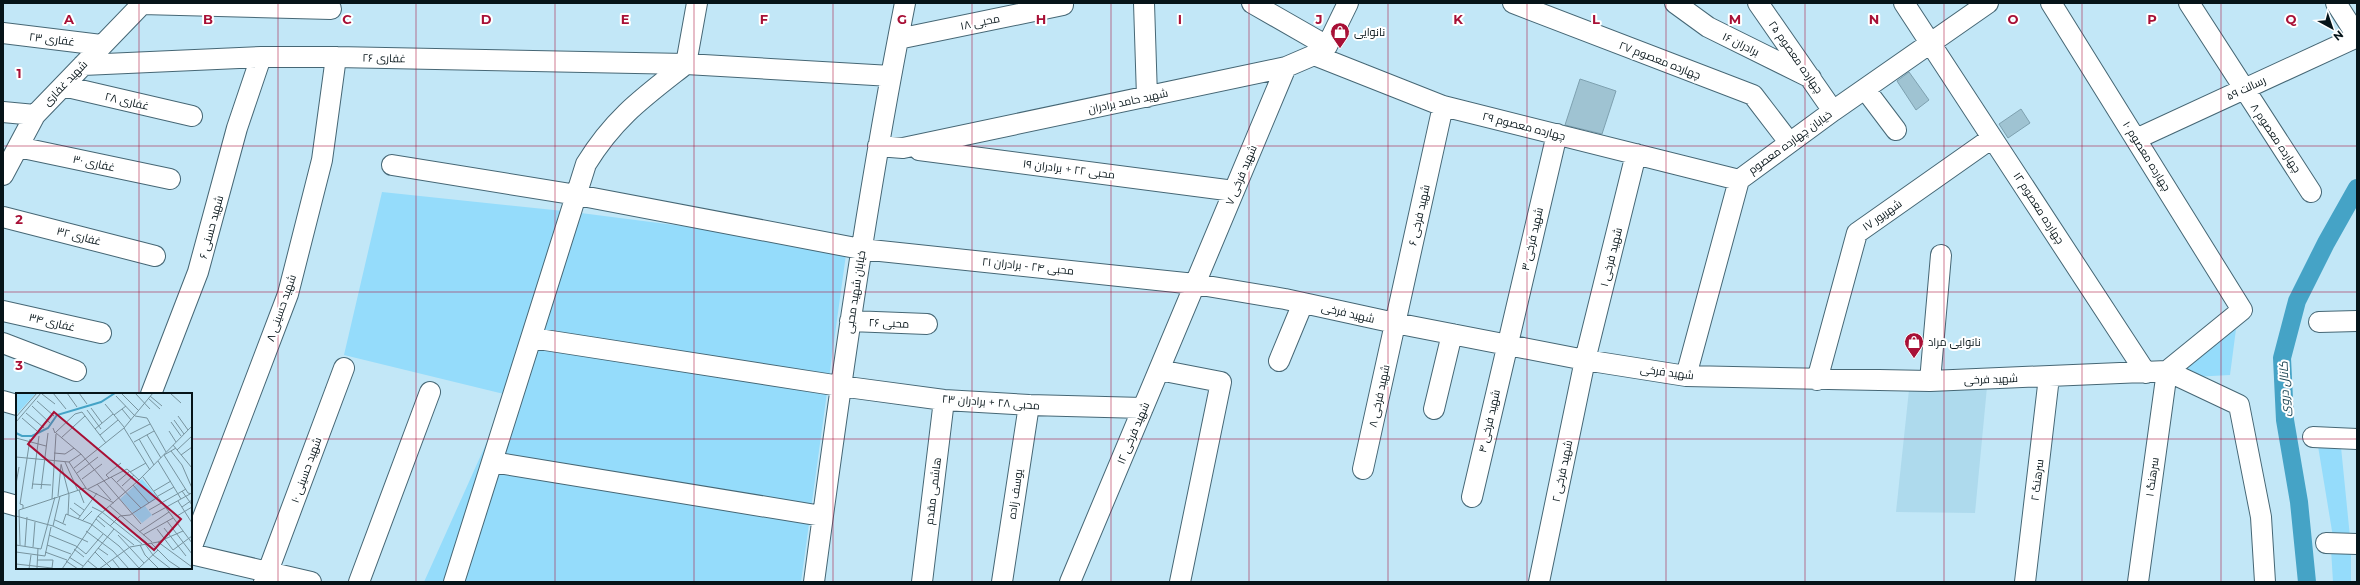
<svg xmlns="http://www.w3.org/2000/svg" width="2360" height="585" font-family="Montserrat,Cairo,sans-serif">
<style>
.built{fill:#aedaed}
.green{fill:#95dcfb}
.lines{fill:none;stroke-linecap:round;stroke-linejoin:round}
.canal{stroke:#45a3c6;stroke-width:18}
.building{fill:#9fc3d2;stroke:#7ea1b0}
.minor-casing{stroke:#466775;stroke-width:22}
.minor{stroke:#fff;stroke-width:20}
.grid{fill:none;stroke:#a81036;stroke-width:1;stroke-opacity:0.55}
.labels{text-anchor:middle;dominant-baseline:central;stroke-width:4;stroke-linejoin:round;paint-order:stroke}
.street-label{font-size:11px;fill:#061419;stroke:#fff}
.poi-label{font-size:11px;fill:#061419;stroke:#fff;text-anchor:start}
.water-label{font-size:12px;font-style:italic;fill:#184251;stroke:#fff}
.inset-river{fill:none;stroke:#45a3c6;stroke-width:2}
.inset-road{fill:none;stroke:#77939e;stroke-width:1}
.view{fill:#a81036;fill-opacity:0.15;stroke:#a81036;stroke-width:2}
.inset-edge{fill:none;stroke:#061419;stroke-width:2}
.grid-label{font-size:13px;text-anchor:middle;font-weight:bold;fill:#a81036;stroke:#fff;stroke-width:4;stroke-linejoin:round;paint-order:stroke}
</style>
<rect width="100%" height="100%" fill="#c2e7f7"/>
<path class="built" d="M1987,387L1975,513L1896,512L1909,390Z"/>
<path class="green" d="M382,192L573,212L847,247L801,582H424L508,395L344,355Z
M2236,329L2230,375L2193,377L2186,366Z
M2318,446L2341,447L2350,537H2333Z
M2331,549H2351V582H2333Z"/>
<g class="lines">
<path class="canal" d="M2307,582L2299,502L2285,420L2282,358L2297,301L2326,243L2357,188"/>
</g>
<path class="building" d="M1909,72L1929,100L1916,110L1897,81Z
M1580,79L1616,91L1602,134L1565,125Z
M2021,109L2030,123L2008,138L1999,124Z"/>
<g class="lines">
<defs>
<path id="minor" d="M1144,3L1147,97
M1252,3L1327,46
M1513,3L1753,95L1789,142
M1675,3L1708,27L1811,78
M1758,3L1833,111
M1904,3L2146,373
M2051,3L2242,310L2167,371
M2189,3L2311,192
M2336,3L2357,36
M142,4L331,9
M3,33L101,45
M898,39L1063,5
M1314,55L1443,106L1739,180
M83,65L261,57H336L686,64L891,76
M63,86L192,116
M1865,89L1896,130
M3,112L35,115
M2136,139L2357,37
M878,146L903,148L1286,67L1314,55L1327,46L1348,3
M18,147L170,179
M919,150L1234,191
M392,165L577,195L861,249L1195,284L1285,299L1395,323L1585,360L1686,376L1930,381L2167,371L2239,405L2261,517L2265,582
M3,175L35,115L143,3
M3,217L155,256
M3,311L101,333
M850,321L927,324
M2319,322L2357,321
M532,338L840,386L944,400L1029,405L1143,408
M3,343L76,371
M1279,361L1303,303
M1159,370L1221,382L1180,582
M1686,376L1739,180L1833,111L1988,3
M1817,380L1857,233L1992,138
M1930,381L1941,255
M151,394L198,272L237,128L261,57
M3,401L17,405
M1434,409L1452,334
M2313,437L2357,439
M492,462L822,516
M1363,469L1443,106
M1472,497L1557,134
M3,502L17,506
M2326,543L2357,544
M191,549L288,294L322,160L336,57
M191,554L311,582
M264,582L344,368
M359,582L430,392
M454,582L586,164C615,117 644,97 686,64L697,3
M814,582C840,388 867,195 905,3
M922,582L944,400
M1002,582L1029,405
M1070,582L1286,67
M1539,582L1585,360L1636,154
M2025,582L2049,377
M2138,582L2167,371"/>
</defs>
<use href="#minor" class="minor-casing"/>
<use href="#minor" class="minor"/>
</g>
<path class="grid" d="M139,3V394M278,3V582M416,3V582M555,3V582M694,3V582M833,3V582M972,3V582M1111,3V582M1249,3V582M1388,3V582M1527,3V582M1666,3V582M1805,3V582M1944,3V582M2082,3V582M2221,3V582M3,146H2357M3,292H2357M3,439H17M191,439H2357M139,568V582"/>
<defs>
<symbol id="shop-pin" viewBox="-11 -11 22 30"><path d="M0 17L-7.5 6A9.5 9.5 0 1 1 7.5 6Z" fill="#a81036" stroke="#fff"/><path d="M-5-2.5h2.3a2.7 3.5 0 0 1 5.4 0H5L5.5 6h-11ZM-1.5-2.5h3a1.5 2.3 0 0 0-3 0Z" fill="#fff"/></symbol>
</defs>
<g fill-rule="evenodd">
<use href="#shop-pin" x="1329" y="21" width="22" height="30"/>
<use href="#shop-pin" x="1903" y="331" width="22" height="30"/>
</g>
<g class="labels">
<g class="street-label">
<text transform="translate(980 22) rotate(-12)">محبی ۱۸</text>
<text transform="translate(52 39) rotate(7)">غفاری ۲۳</text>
<text transform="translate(1741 44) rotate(26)">برادران ۱۶</text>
<text transform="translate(1796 57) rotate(55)">چهارده معصوم ۲۵</text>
<text transform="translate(384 58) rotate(1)">غفاری ۲۶</text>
<text transform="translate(1660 60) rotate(21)">چهارده معصوم ۲۷</text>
<text transform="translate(65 83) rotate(-46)">شهید غفاری</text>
<text transform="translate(2246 88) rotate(-25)">رسالت ۵۹</text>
<text transform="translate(127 101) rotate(13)">غفاری ۲۸</text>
<text transform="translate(1128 101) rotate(-12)">شهید حامد برادران</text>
<text transform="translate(1524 126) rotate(14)">چهارده معصوم ۲۹</text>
<text transform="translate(2276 138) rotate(56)">چهارده معصوم ۸</text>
<text transform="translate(1790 142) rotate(-36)">خیابان چهارده معصوم</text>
<text transform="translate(2147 156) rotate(58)">چهارده معصوم ۱۰</text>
<text transform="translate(94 163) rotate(12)">غفاری ۳۰</text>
<text transform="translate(1069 169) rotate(7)">محبی ۲۲ + برادران ۱۹</text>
<text transform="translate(1241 175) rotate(-67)">شهید فرخی ۷</text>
<text transform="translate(2039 208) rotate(57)">چهارده معصوم ۱۲</text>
<text transform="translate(1419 215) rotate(-77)">شهید فرخی ۶</text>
<text transform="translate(1882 215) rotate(-35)">۱۷ شهریور</text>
<text transform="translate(211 227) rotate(-75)">شهید حسنی ۶</text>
<text transform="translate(79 236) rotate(14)">غفاری ۳۲</text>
<text transform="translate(1532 239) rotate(-77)">شهید فرخی ۳</text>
<text transform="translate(1611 257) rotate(-76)">شهید فرخی ۱</text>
<text transform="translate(1028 266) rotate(6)">محبی ۲۴ - برادران ۲۱</text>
<text transform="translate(855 292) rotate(-81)">خیابان شهید محبی</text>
<text transform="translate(281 308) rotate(-71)">شهید حسینی ۸</text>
<text transform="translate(1348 313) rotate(13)">شهید فرخی</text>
<text transform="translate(52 322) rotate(13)">غفاری ۳۴</text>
<text transform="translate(889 323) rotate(2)">محبی ۲۶</text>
<text transform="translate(1667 372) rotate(7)">شهید فرخی</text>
<text transform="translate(1991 379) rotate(-2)">شهید فرخی</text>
<text transform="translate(1379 396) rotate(-78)">شهید فرخی ۸</text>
<text transform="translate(991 402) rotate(4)">محبی ۲۸ + برادران ۲۳</text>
<text transform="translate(1489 421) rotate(-77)">شهید فرخی ۴</text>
<text transform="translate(1133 433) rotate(-67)">شهید فرخی ۱۲</text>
<text transform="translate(306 470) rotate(-70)">شهید حسینی ۱۰</text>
<text transform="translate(1562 471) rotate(-78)">شهید فرخی ۲</text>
<text transform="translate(2152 477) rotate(-82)">سرهنگ ۱</text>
<text transform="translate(2037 480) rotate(-83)">سرهنگ ۲</text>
<text transform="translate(933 491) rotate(-83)">هاشمی مقدم</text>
<text transform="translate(1015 494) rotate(-82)">یوسف زاده</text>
</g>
<g class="poi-label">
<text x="1354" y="32">نانوایی</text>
<text x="1928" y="342">نانوایی مراد</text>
</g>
<g class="water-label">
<text transform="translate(2284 389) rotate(-92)">کانال دروی</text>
</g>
</g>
<g transform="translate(16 393)">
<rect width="176" height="176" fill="#c2e7f7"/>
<path d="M0,0H20L0,22ZM126,86L142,105L129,113L136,122L126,130L104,106Z" fill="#95dcfb"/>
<path class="inset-river" d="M0,40L6,43H16L32,35L41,22L85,9L99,0"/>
<path class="inset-road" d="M37,0L50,16M51,0L61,14M63,0L71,11M105,0L123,18M119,0L134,16M154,0L165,10M26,1L39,11M100,3L119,23L131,25L150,59M134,3L146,13M132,5L144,16M21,8L38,23M89,11L108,34M16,13L34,30M75,15L86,30M106,16L115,27M71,17L85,36M10,20L28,35M98,22L110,13M162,23L172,37M0,24L21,0M6,25L21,38M158,27L168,41M0,29L25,0M155,29L165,43M37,35L39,40L59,21L66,19L90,50M108,35L134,77M79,36L97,21M153,38L160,49M40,40L65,61L125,131M114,41L134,31M84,42L102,27M131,42L145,65M0,45L30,53M45,45L69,23M123,46L138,72M118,49L138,38M157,52L176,75M160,55L148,62L172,100L176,101M161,57L176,43M155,58L166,72L176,95M38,60L49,61L58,55M165,62L176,54M0,64L53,69L65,61M142,68L165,106M49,69L62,98M53,69L70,95M45,71L53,102L52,122M58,75L108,35L137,0M114,79L130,70M61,80L82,64M95,84L125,115M127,84L176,150M93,85L90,82L105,70M66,86L86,71M101,89L114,78M0,91L3,74M16,91L35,92M81,91L95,107M117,92L133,110M106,93L118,82M16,96L23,43M25,96L32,40M72,96L111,76L123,87M63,97L68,110M138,98L155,88M166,98L176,112M42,103L45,72M142,103L158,94M36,106L40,41M162,108L176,130M58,110L68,117M94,113L136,149M76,114L86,119L126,151M166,114L176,107M54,115L64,123M7,116V112L4,111L14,46M133,117L170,96M136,122L174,101M0,123L37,133L72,149M82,123L118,152M161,123L176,114M62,126L81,100M80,126L89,134M39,127L50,132M66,128L76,118M151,128L176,161M47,130L50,121L75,131L103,153L123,175M37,133L44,103M94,133L104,123L114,122L142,104M148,135L170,163M141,136L157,157L176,143M70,138L97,158L113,176M123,139L153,119M33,142L60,153L70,161L87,141M102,142L128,170M121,142L131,150M127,142L157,125M142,149L176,174M135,150L153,168L165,176M129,151L137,162L155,176M0,152L25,156L39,104M4,152L3,117L69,95L98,110M31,152L55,161M124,152L129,162L143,176M9,153L11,124M17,154L19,129M82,155L92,162M58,156L68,164M0,159L29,163L35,134M29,159L51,167M79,159L96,176M53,164L67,173M96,166L104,176M21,167H37L36,175M50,168L62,176M72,168L82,176M0,171L36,175M21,175L22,155M123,175L142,157M13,176L15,162M46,176L82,123L123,87L176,33M65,176L98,136M83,176L114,154L142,149L167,138"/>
<path class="view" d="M38,19L165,126L138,157L12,51Z"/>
<rect width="176" height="176" class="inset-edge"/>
</g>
<g class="grid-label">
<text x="69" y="24">A</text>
<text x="208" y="24">B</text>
<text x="347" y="24">C</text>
<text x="486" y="24">D</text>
<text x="625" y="24">E</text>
<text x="764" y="24">F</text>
<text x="902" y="24">G</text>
<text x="1041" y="24">H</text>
<text x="1180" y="24">I</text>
<text x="1319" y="24">J</text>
<text x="1458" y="24">K</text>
<text x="1596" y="24">L</text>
<text x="1735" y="24">M</text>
<text x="1874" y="24">N</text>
<text x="2013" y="24">O</text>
<text x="2152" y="24">P</text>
<text x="2291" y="24">Q</text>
<text x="19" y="78">1</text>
<text x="19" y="224">2</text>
<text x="19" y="370">3</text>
</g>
<rect width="2360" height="585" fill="none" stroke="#061419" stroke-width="8"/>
<g transform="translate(2332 28) rotate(140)" stroke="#ffffff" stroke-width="3" paint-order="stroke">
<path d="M0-3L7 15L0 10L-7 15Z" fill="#061419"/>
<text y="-6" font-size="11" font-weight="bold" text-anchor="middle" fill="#061419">N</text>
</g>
</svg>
